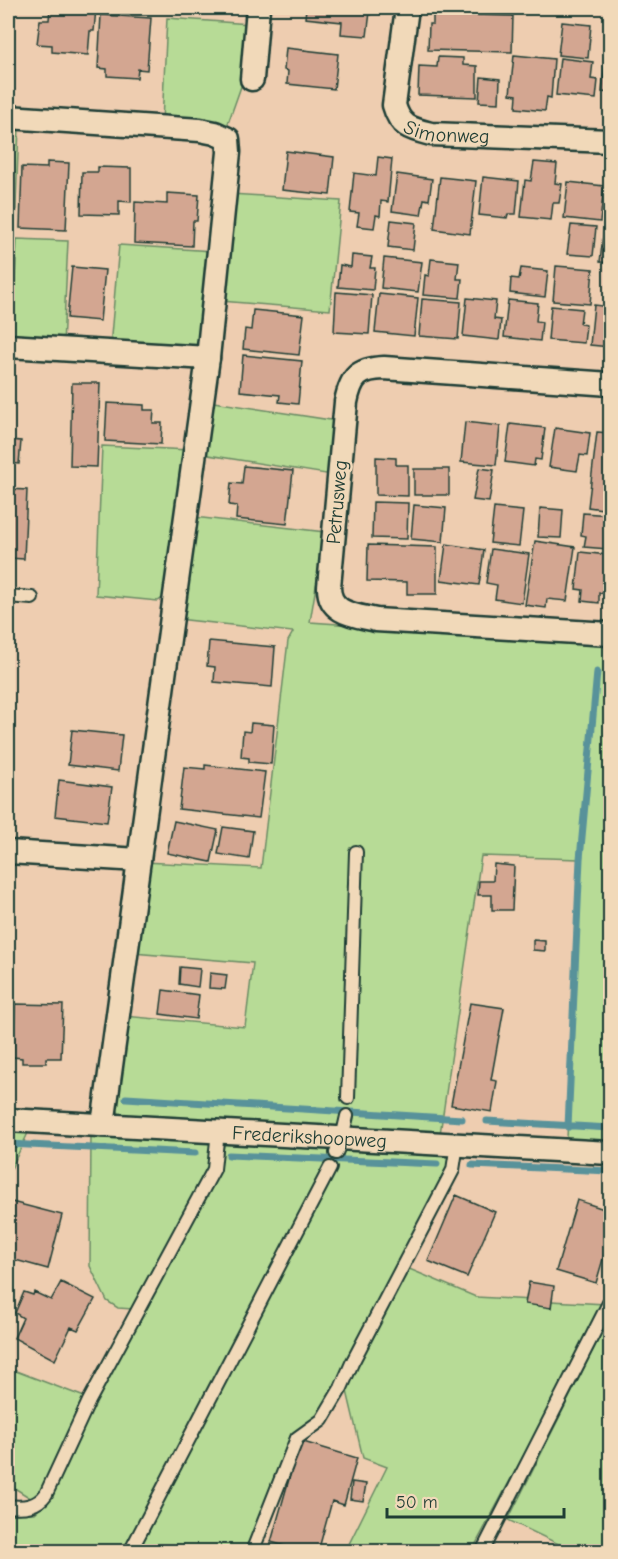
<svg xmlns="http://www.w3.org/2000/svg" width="618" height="1559" font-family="'Comic Neue',sans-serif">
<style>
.green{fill:#b7db96;stroke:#6b8c65;stroke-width:1.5}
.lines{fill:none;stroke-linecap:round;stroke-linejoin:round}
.stream{stroke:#59929a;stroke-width:7}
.building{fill:#d3a691;stroke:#1f3d34;stroke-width:1.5}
.lane-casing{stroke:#1f3d34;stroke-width:16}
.street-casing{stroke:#1f3d34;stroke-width:27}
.lane{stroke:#f1d9b9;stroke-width:12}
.street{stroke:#f1d9b9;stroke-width:22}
.labels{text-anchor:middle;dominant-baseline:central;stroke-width:5;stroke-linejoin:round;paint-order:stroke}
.street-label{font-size:20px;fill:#1f3d34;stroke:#f1d9b9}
</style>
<rect width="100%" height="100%" fill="#eecdb0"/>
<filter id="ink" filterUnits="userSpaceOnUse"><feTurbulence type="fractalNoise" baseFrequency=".0167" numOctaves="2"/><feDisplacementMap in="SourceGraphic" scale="12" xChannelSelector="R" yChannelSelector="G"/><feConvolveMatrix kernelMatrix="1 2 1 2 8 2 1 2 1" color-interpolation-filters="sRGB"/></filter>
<g filter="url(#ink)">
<path class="green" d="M8,8H15L10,110H8Z
M167,18L250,24L244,78L226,129L162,122Z
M8,126L19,127L15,230H8Z
M230,194L341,201L330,310L221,301Z
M17,239L68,241L63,345L12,343Z
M119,245L213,251L204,354L110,347Z
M207,401L337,421L332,475L202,454Z
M102,446L190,450L165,596L158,601L96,595Z
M194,517L325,532L310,622L610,643V1142L567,1139L579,859L481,856L440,1134L120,1115L115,1106L124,1016L245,1027L253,963L133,953L144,862L261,868L288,641L293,632L178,619Z
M8,1132L28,1133L8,1175Z
M91,1135L213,1142L210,1167L133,1309L118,1308L107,1301L90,1266Z
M224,1143L446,1153L451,1159L450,1169L316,1419L295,1438L247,1551H8L9,1513H35L47,1501L93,1404L221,1168Z
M407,1268L476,1297L605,1304L472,1551L345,1552L387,1467L363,1458L347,1391L354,1370Z
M610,1316V1551H573L508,1520Z
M8,1368L87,1398L41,1493L32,1499L8,1484Z"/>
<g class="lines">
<path class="stream" d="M126,1098L462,1119
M487,1121L610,1128
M568,1127L580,859L597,672
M8,1144L195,1153
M229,1155L437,1164
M472,1165L610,1171"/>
</g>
<path class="building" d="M50,8H96L94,31H90L88,55L52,52V45L37,44L40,20H49Z
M306,8H346V10L370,12L367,36L341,34L342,22L305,18Z
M433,14L513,16L512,52L428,50L429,24H433Z
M101,15L151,18L147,70L138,69L137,78L107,76V69L98,68Z
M562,22L591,25L588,58L558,55Z
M286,48L338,54L334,89L287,84L288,71L284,70Z
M514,55L554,59L551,98L547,97L545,111L516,108L517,95L510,94Z
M438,57L463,58V65L477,66V97L418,95L419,66L437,67Z
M560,58L593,62L591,79L598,80L596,99L556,95Z
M605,61H610V93L602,92Z
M481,77L500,79L499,103L479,102Z
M286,151L334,157L330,195L282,190Z
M378,157L392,159L388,202L381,201L380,216L376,215L374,228L357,226L359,213L350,212L354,173L376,176Z
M47,162L69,163L66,230L20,228L22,167L47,168Z
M534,162L557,164L555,183L562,184L559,203H553L551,220L521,217L525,180L531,181Z
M98,167L131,168V202L119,201V215L81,214L82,172H98Z
M397,174L432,179L429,200L424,199L421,215L392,211Z
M610,174V263L600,262Z
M440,177L476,181L470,234L434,229Z
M483,177L519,181L516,214H508L507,218L479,215Z
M568,182L604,186L600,222L564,218Z
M167,193L199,195L197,221H193L192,246L134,243L135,202L167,204Z
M391,220L416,223L413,250L388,247Z
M571,225L596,227L593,256L567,254Z
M352,255L372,257L370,268H375L373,290L338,287L340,265L351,267Z
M384,258L422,262L418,292L381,288Z
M431,259L459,262L457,279H462L460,298L423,295L425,275L429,276Z
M556,266L593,269L590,304L553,301Z
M72,267L105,270L100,321L67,318Z
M521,268L548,271L545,297L510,293L511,278L519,279Z
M8,281H11L9,318H8Z
M336,292L372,295L369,334L334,332Z
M379,294L418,298L414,336L375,332Z
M467,298L496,301L494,319L501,320L499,340L463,336Z
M422,299L461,302L458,339L419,336Z
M508,300L538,303L536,321L542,322L540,341L504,337Z
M594,305L610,307V347L590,345Z
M551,306L582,309L580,324L586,325L584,343L548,340Z
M253,310L304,315L299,355L243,349L245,329L251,330Z
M243,355L302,361L298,404L279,402L280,395L240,391Z
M72,383H100L97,467L70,466Z
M107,403L144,405V410H154L153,423H162L161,444L105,441Z
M8,421L11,422L10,440L21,441L19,464L8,463Z
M465,422L500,426L496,465L461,462Z
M510,424L545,428L541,460L535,459L534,466L505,462Z
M555,428L590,433L587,456L580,455L577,471L549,467Z
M597,432L610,433V510L588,507Z
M376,457L396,458V465H408V496L376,495Z
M244,466L293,471L287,524L236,519L237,506L229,505L231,483L242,484Z
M479,468L494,470L489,502L473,500Z
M414,469H449V495H414Z
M8,489L27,490L24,559L8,558Z
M373,502L408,503L407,539L372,538Z
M414,505L446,508L443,542L411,539Z
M494,508L523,511L519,546L490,543Z
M540,508L563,510L561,538L538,537Z
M583,513L610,515V536H609L608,549L584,547L586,536L581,535Z
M535,541L575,547L567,601L547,599L546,608L525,605Z
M446,544L484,550L479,585L441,580Z
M368,545L437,547V594H407V582L367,581Z
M491,549L529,554L522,603L495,599L497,585L486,583Z
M580,552L608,555L607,570L610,571L609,594L599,593V603L582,601L583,590L576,589Z
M209,641L275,647L272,687L214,682L215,667L207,666Z
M251,723L274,725L271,764L249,762V758L241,757L243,731L250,732Z
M72,730L122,735L118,771L68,765Z
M205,765L265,772L259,818L179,809L184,767L205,769Z
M59,780L112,787L107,822L55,816Z
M174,821L218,830L211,862L167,853Z
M223,827L253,831L249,859L218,854Z
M494,864L514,866L512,910H492V895H478L479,881H493Z
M533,940L545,941V951L533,950Z
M180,967L200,969L198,987L179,984Z
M210,973L227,975L225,989L209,988Z
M8,977H13L12,1003H8Z
M163,990L199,995L196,1019L160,1014Z
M470,1003L504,1008L491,1080L497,1081L492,1112L451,1105Z
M15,1004L63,1005L61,1058H46V1063H22V1058L13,1057Z
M610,1075V1093L608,1092L605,1084Z
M456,1195L495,1212L467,1277L428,1261Z
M577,1200L610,1211V1235L596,1283L556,1271Z
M8,1201L62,1215L48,1269L8,1258Z
M61,1282L95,1299L78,1330L71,1327L55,1360L14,1338L23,1318L15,1313L24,1292L33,1295L34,1292L51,1300Z
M529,1282L554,1286L551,1308L525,1304Z
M300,1441L357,1458L344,1505L332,1501L318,1552H305L271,1542Z
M352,1482L366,1484L363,1501L350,1499Z"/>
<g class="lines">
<defs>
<path id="lane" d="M8,596L32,598
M348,1098L356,852
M336,1153L342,1138L347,1116
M8,1506C23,1508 37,1507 46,1494L89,1401L214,1169L218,1131
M130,1552L330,1168
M252,1552L297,1438L322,1420L341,1388L352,1363L453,1170L457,1144
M482,1552L610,1301"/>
<g id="street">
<path id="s1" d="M407,8L394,105C400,127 411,129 431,134L610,141"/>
<path d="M252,79L258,8"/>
<path d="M8,117L200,130L215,133L228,139L229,152L208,358L172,617L103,1125"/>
<path d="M8,346L208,358"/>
<path d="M610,384L384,368C358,369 351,377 346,402L329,587C329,614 355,615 376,620L610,634"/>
<path d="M8,852L139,860"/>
<path id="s2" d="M8,1120L610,1153"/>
</g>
</defs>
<use href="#lane" class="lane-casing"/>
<use href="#street" class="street-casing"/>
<use href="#lane" class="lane"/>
<use href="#street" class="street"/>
</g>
</g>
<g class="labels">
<g class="street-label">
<text stroke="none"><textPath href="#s1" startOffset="164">Simonweg</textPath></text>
<text transform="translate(337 502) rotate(-85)">Petrusweg</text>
<text stroke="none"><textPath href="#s2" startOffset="302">Frederikshoopweg</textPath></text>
</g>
</g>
<rect width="618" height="1559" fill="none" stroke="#f1d9b9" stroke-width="30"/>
<rect x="15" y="15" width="588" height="1529" fill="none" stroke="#1f3d34" stroke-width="2" filter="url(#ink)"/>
<path d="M387 1508v9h177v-9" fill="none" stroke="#1f3d34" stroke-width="3"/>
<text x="396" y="1508" font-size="18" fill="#1f3d34" stroke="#f1d9b9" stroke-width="4.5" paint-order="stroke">50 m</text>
</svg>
